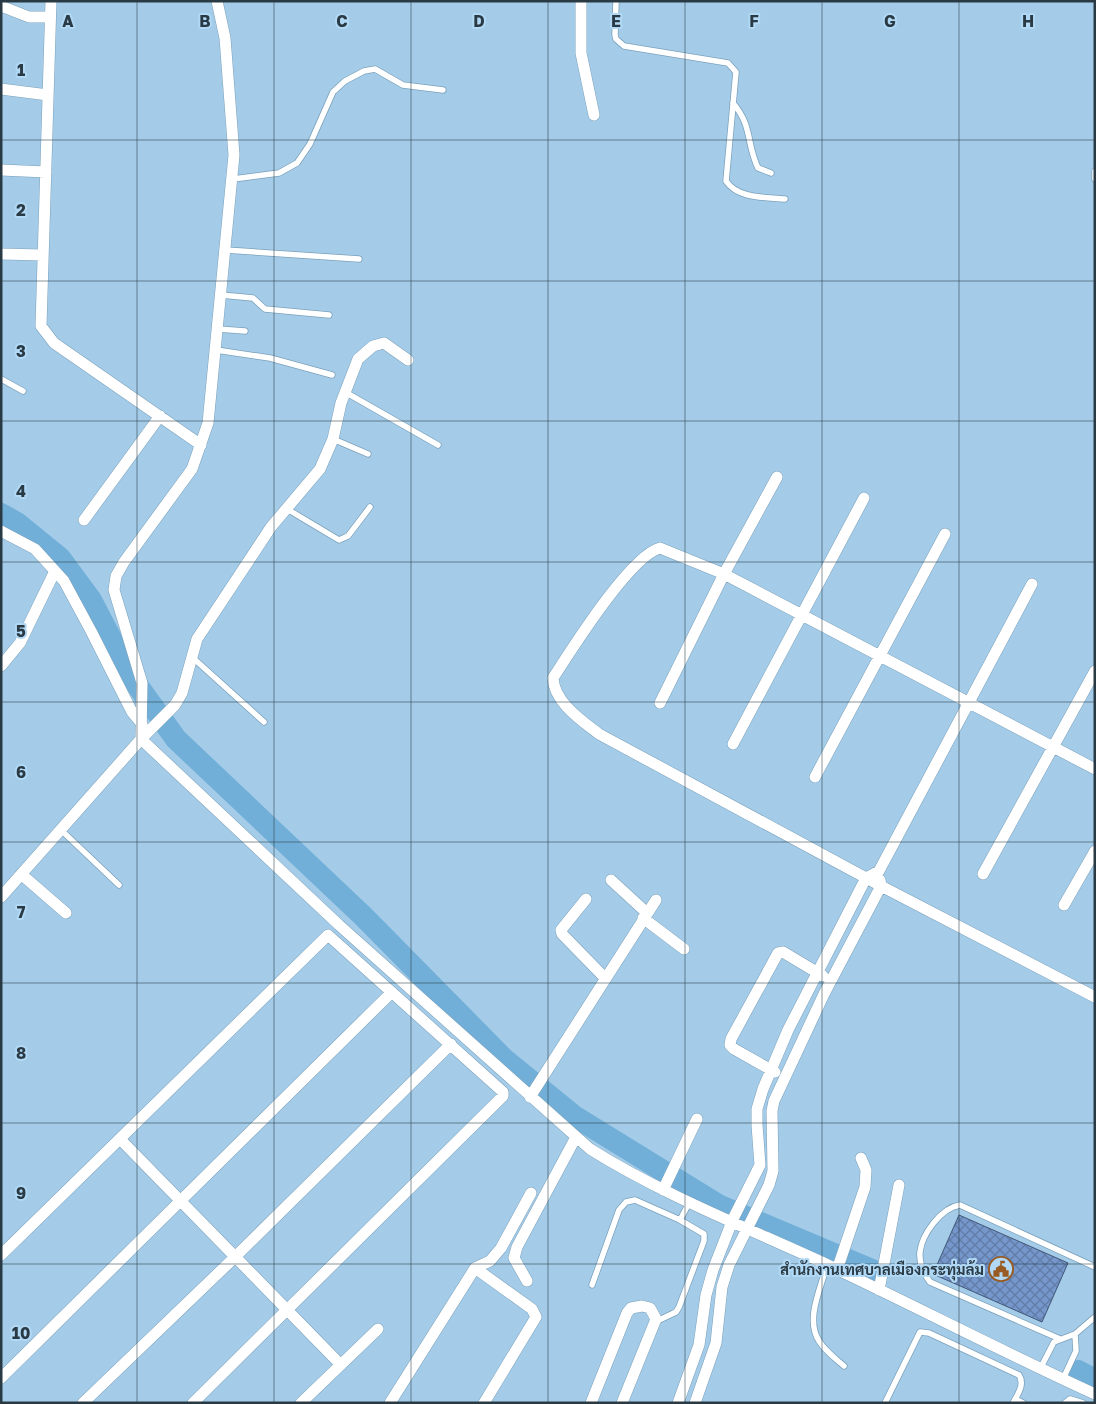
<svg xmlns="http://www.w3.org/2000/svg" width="1096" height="1404" font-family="'Golos Text',Sarabun,sans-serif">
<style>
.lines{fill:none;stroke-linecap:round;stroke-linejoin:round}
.river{stroke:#71afd8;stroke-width:22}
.building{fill:url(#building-cross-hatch);stroke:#435777}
.lane-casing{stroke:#7ba1bc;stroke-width:7}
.street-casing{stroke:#7ba1bc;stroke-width:12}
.lane{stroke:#fff;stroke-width:5.5}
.street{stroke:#fff;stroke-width:11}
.grid{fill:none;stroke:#2a3a45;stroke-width:1;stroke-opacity:0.55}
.labels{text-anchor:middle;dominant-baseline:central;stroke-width:4;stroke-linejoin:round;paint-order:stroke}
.poi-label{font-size:15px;font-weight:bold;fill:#2a3a45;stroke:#b1d9f5;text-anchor:end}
.grid-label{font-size:16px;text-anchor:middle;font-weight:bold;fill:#2a3a45;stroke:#b1d9f5;stroke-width:4;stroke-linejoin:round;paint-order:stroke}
</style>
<defs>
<pattern id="building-cross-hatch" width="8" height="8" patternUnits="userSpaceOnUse" patternTransform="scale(1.25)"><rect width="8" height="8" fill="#7597cc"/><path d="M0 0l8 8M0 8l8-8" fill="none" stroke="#607ca7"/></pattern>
</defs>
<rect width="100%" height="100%" fill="#a4cce8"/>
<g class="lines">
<path class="river" d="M1,514L17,523L60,558L91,600L130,675L176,739L363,916L504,1059L574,1116L720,1206L874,1271
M1078,1371L1095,1380"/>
</g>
<path class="building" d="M959,1215L1068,1263L1042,1322L933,1274Z"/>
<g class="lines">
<defs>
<path id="lane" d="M616,1L615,35L616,39L624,46L728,63L736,72L726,181C738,199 765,197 785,199
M733,103C753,127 746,143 758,168L771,173
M1095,171V179
M233,179L279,173L297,163L310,144L333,92L345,81L364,71L375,69L403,85L443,90
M225,250L359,259
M221,295L253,298L265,309L329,315
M218,329L245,331
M216,350L270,358L332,375
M1,379L23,391
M345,392L438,445
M333,439L368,454
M287,509L339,540L348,536L370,507
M192,657L264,722
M61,830L119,885
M827,1265C821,1288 805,1319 819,1341C825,1351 836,1359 844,1366
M592,1285L619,1210L626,1202L635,1200L680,1220L689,1203
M655,1322L676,1312L679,1307L704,1241V1234L680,1220
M1075,1334L1095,1317
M1060,1339L930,1282C923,1273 919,1263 920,1252C922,1234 941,1208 960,1205L1095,1267
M1040,1369L1054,1342L1075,1334L1076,1351L1063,1379
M1015,1399L1023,1403
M885,1403L920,1332L929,1333L1019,1375C1025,1384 1018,1394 1013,1403
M1065,1403L1070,1399L1083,1403"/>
<path id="street" d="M51,1L41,326L54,343L201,445
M581,1V53L594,115
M1,6L29,17H50
M1,89L48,95
M1,170L46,172
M1,254L43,255
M408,360L384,343L373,346L358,359L341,403L333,439L320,469L271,527L197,639L182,693L175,705L141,739L339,925L590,1149C665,1196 748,1228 828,1265C917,1307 1005,1353 1095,1394
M84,520L160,416
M1,531L35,549L64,581L91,631L132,712L142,724
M1,666L20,643L55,571
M660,703L724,574L777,477
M733,744L864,498
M1095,769L724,574L660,548C630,556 572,649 553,678C554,702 581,720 599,734L881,886L1095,997
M815,777L945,534
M21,874L66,913
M983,874L1095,671
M611,880L647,913
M1,897L141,739L142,683L114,590L116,576L124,562L192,469L208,423L234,155L225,38L217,1
M586,899L561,930L562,934L605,978
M1064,905L1095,851
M643,918L684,949
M775,1072L734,1049L730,1045L731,1039L778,953L783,952L823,976
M530,1097L656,900
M120,1139L340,1364
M663,1190L697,1119
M1,1255L328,935L503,1092V1096L193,1403
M475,1268L490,1261L501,1248L531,1193
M837,1270L865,1187L866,1170L861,1158
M527,1281L514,1258L517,1247L576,1137
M879,1290L899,1185
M1,1378L392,992
M83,1403L235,1257L451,1044
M301,1403L378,1329
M390,1403L475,1268L532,1309L536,1317L484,1403
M591,1403L627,1313L631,1308L642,1306L650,1308L656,1319L622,1403
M678,1403L699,1345L706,1295L713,1270L733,1219L760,1165L757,1125V1109L763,1089L788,1030L866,878L879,871L1032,584
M695,1403L716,1343L722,1287L729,1265L769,1185L773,1171L772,1111L774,1101L824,994L881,886L880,880"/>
</defs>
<use href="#lane" class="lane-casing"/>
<use href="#street" class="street-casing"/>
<use href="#lane" class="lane"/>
<use href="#street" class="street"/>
</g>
<path class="grid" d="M137,1V1403M274,1V1403M411,1V1403M548,1V1403M685,1V1403M822,1V1403M959,1V1403M1,140H1095M1,281H1095M1,421H1095M1,562H1095M1,702H1095M1,842H1095M1,983H1095M1,1123H1095M1,1264H1095"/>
<defs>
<symbol id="civic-ring" viewBox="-11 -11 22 22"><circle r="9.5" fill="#b1d9f5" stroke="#995b21" stroke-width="1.5"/><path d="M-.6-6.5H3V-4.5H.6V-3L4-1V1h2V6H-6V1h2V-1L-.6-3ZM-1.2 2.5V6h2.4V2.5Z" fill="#995b21"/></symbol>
</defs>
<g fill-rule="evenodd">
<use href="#civic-ring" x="987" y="1255" width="28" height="28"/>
</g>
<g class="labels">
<g class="poi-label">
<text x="984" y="1269">สำนักงานเทศบาลเมืองกระทุ่มล้ม</text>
</g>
</g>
<g class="grid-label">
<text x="68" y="27">A</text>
<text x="205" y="27">B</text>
<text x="342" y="27">C</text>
<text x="479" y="27">D</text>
<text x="616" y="27">E</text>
<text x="754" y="27">F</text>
<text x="890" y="27">G</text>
<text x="1028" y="27">H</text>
<text x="21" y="76">1</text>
<text x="21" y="216">2</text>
<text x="21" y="357">3</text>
<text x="21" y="497">4</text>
<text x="21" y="637">5</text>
<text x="21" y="778">6</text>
<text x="21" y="918">7</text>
<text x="21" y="1059">8</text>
<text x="21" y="1199">9</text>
<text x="21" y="1339">10</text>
</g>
<rect width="1096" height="1404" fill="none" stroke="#2a3a45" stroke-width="5"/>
</svg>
